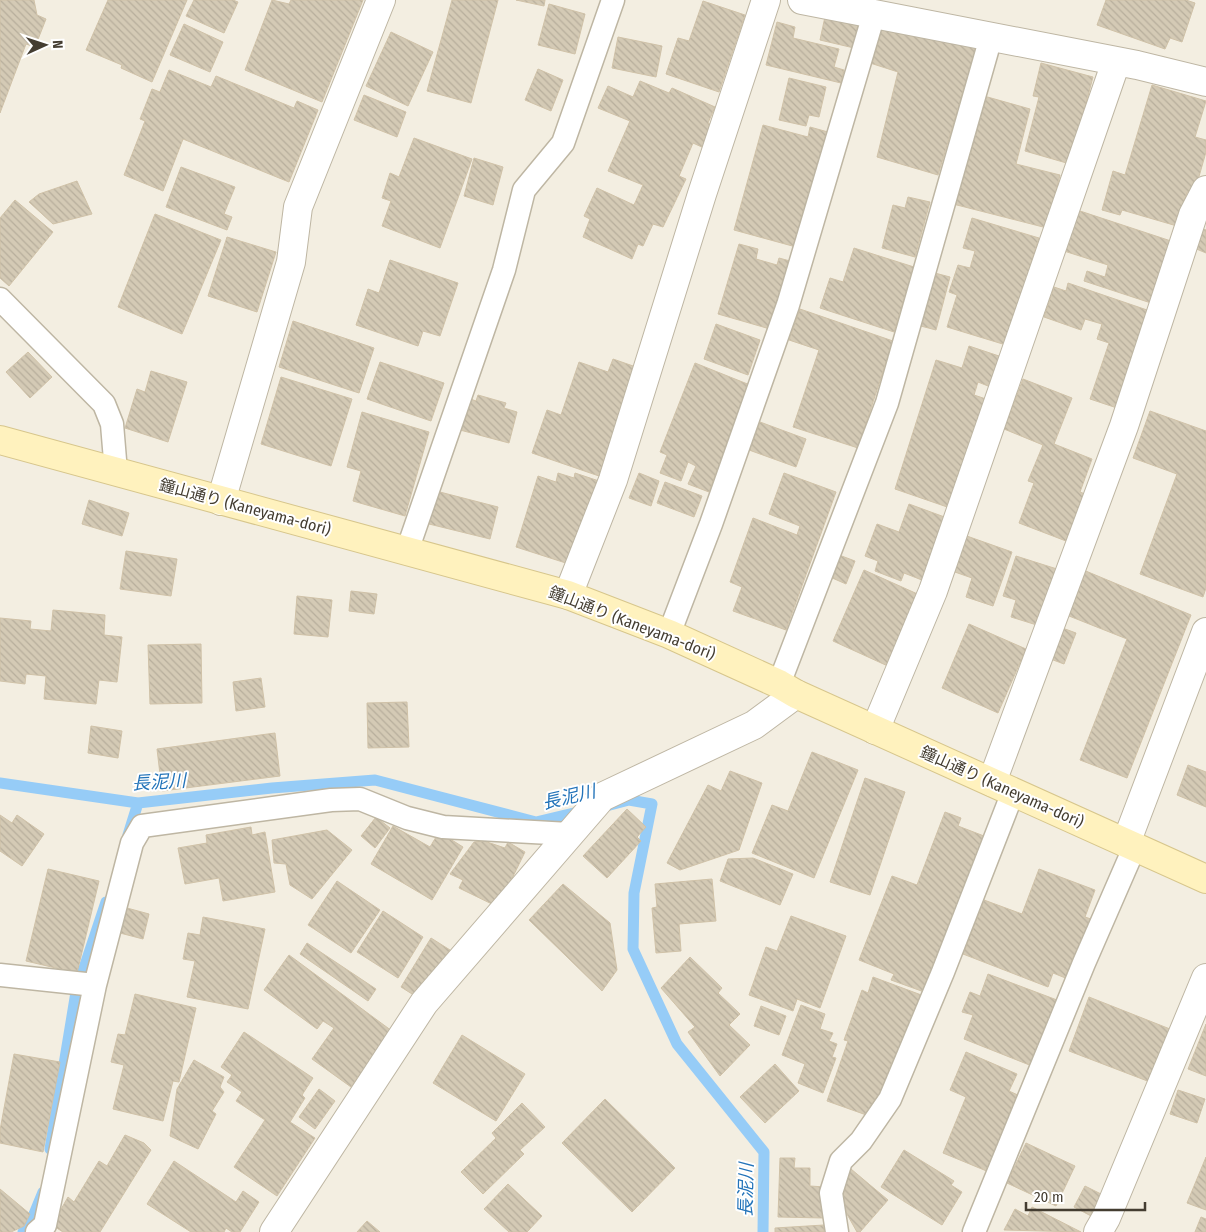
<svg xmlns="http://www.w3.org/2000/svg" width="1206" height="1232" font-family="'Fira Sans Condensed','Noto Sans JP',sans-serif">
<style>
.lines{fill:none;stroke-linecap:round;stroke-linejoin:round}
.stream{stroke:#96ccf7;stroke-width:11}
.building{fill:url(#building-back-hatch);stroke:#d0c2a8}
.lane-casing{stroke:#beb6a3;stroke-width:25}
.street-casing{stroke:#beb6a3;stroke-width:30}
.secondary-casing{stroke:#d7c68c;stroke-width:30}
.lane{stroke:#fff;stroke-width:22}
.street{stroke:#fff;stroke-width:28}
.secondary{stroke:#fff2be;stroke-width:28}
.labels{text-anchor:middle;dominant-baseline:central;stroke-width:4;stroke-linejoin:round;paint-order:stroke}
.street-label{font-size:16px;fill:#443d31;stroke:#fff}
.water-label{font-size:18px;font-style:italic;fill:#2273b9;stroke:#fff}
</style>
<defs>
<pattern id="building-back-hatch" width="6" height="6" patternUnits="userSpaceOnUse" patternTransform="scale(1.25)"><rect width="6" height="6" fill="#d4cab5"/><path d="M-1 5l2 2M0 0l6 6M5-1l2 2" fill="none" stroke="#b7ae9c"/></pattern>
</defs>
<rect width="100%" height="100%" fill="#f3eee1"/>
<g class="lines">
<path class="stream" d="M0,783L138,803L272,788L375,780L536,822L582,811
M610,805L629,800L652,804L634,893L633,949L677,1044L764,1152L763,1232
M128,835L138,803
M50,1149L76,992L106,902
M23,1232L27,1231L43,1192"/>
</g>
<path class="building" d="M0,0H34L37,15L46,19L35,47L26,44L0,113Z
M108,0H187L152,82L121,68L122,65L86,50Z
M194,0H233L238,2L224,33L186,16Z
M272,0L289,4L291,0H363L322,102L245,70Z
M452,0H498L471,103L427,91Z
M516,0H545L544,6Z
M1106,0H1186L1195,3L1182,42L1170,38L1165,49L1097,25Z
M703,1L745,15L719,92L666,74L678,38L689,41Z
M549,4L585,14L575,54L538,45Z
M826,12L860,20L854,48L820,40Z
M880,19L978,42L938,175L877,157L898,72L867,62Z
M777,22L795,27L793,38L839,49L834,67L844,70L841,83L766,65Z
M184,24L223,42L210,72L170,55Z
M391,32L433,52L408,106L366,86Z
M618,37L662,46L656,77L612,68Z
M1041,63L1093,77L1070,164L1025,151L1039,97L1033,96Z
M538,69L563,80L551,111L525,100Z
M169,70L211,87L216,76L294,108L297,101L318,110L289,182L183,139L163,191L124,175L145,121L140,119L152,89L160,92Z
M789,78L826,87L819,117L809,115L806,126L779,120Z
M640,81L669,93L672,88L715,107L708,123L713,126L704,148L693,143L679,176L686,179L663,227L653,224L643,246L638,244L632,259L583,237L590,219L584,216L597,188L634,205L643,185L608,171L630,121L598,108L608,86L633,97Z
M1152,85L1206,101L1195,137L1206,140V152L1194,194L1187,192L1177,226L1122,210L1120,215L1102,210L1113,171L1125,175Z
M364,95L406,112L397,137L354,120Z
M984,96L1030,109L1016,164L1060,175L1047,228L953,204L966,153L970,155Z
M763,125L808,137L810,127L828,132L796,247L734,230Z
M414,138L472,159L440,248L382,226L391,201L382,198L390,173L399,177Z
M474,158L503,167L493,205L464,196Z
M181,167L235,187L224,214L232,217L227,230L166,207Z
M77,181L92,214L53,224L29,202L39,194Z
M908,197L930,202L915,257L882,248L893,205L905,208Z
M15,200L53,232L9,286L0,278V218Z
M1077,210L1174,242L1154,304L1084,281L1087,271L1105,277L1108,265L1064,251Z
M155,214L221,240L182,334L118,307Z
M972,218L1039,238L1006,345L947,327L957,295L949,292L958,265L970,268L975,251L963,248Z
M1201,228L1206,230V253L1194,248Z
M227,237L276,252L257,312L208,296Z
M739,244L758,249L756,259L777,265L779,258L790,261L770,329L718,314Z
M854,248L914,267L894,332L820,308L830,278L843,282Z
M390,260L458,283L440,336L423,331L418,346L356,325L368,289L379,293Z
M931,272L950,277L936,330L917,325Z
M1068,283L1150,311L1117,408L1090,399L1109,343L1097,339L1102,324L1085,319L1081,330L1044,317L1054,287L1066,291Z
M800,309L893,341L858,448L793,427L819,350L789,340Z
M293,321L374,348L359,393L279,367Z
M716,324L760,340L748,375L704,359Z
M969,346L1002,357L993,388L978,382L974,395L989,400L953,509L895,489L936,360L962,368Z
M28,352L52,377L30,398L6,372Z
M613,359L636,367L599,476L532,453L547,410L561,415L579,362L608,372Z
M380,362L444,383L431,421L367,399Z
M695,363L750,385L709,492L688,484L696,466L688,462L681,481L660,473L667,455L660,452Z
M151,371L187,382L168,442L125,428L137,389L145,392Z
M281,377L352,399L331,466L261,444Z
M1023,379L1072,398L1054,444L1092,459L1080,492L1085,494L1066,541L1019,523L1034,483L1028,481L1043,445L1004,429Z
M478,395L506,403L504,408L517,412L509,443L460,430L468,398L476,401Z
M1150,411L1206,431V588L1203,597L1140,574L1177,474L1133,458Z
M362,412L429,432L405,516L353,501L361,471L347,467Z
M760,422L806,439L796,467L749,450Z
M558,473L574,478L575,473L599,481L572,565L516,547L538,476L556,482Z
M639,473L659,481L651,506L629,498Z
M784,473L836,492L786,630L733,611L742,587L730,582L753,518L797,535L800,526L769,514Z
M665,482L702,496L694,517L657,503Z
M436,491L498,507L490,539L429,524Z
M89,500L129,513L122,536L82,524Z
M909,504L950,519L927,582L904,573L901,581L875,571L878,561L865,556L877,524L899,532Z
M964,535L1012,552L993,606L966,597L972,578L952,571Z
M126,551L177,559L171,596L120,589Z
M839,555L855,561L846,584L830,577Z
M1016,556L1057,569L1040,626L1011,617L1016,600L1003,596Z
M1081,569L1191,615L1127,778L1080,760L1127,639L1064,614Z
M864,570L922,596L890,667L833,641Z
M351,591L377,594L374,614L349,611Z
M297,596L332,600L328,637L294,634Z
M53,610L105,615L104,635L122,637L117,682L99,680L96,704L44,699L46,676L26,674L25,684L0,681V618L31,621L30,629L51,631Z
M969,624L1026,649L998,713L942,688Z
M1057,626L1076,633L1064,664L1045,657Z
M201,644L202,703L150,704L148,645Z
M261,678L265,707L236,711L233,682Z
M407,702L409,747L368,748L367,703Z
M91,726L122,731L118,758L88,753Z
M275,733L280,776L162,791L157,749Z
M812,752L858,770L814,878L752,853L772,805L788,811Z
M1188,765L1206,772V807L1177,795Z
M730,771L762,783L739,850L680,870L667,863L708,785L721,791Z
M865,778L905,792L870,895L830,882Z
M627,809L646,827L637,837L641,841L607,878L583,856Z
M945,812L961,818L958,826L984,836L927,993L891,980L894,974L859,960L892,876L917,885Z
M0,815L12,823L17,815L44,834L22,866L0,851Z
M376,817L390,828L375,848L361,836Z
M393,826L430,847L439,832L463,847L432,900L371,864Z
M251,827L252,835L265,832L275,892L223,901L219,878L185,884L178,848L207,843L206,835Z
M327,830L352,850L312,899L290,885L286,864L274,863L272,840Z
M484,841L505,848L508,842L525,852L498,907L459,888L463,880L450,874L474,842Z
M753,858L793,874L780,905L720,881L728,859Z
M48,869L99,881L77,973L26,961Z
M1039,869L1095,890L1085,917L1091,919L1068,979L1053,973L1048,987L963,954L984,900L1022,914Z
M712,879L716,921L679,924L681,951L656,953L652,908L657,907L655,884Z
M337,881L380,910L351,953L308,925Z
M563,884L610,923L617,970L602,991L529,920Z
M127,908L149,914L143,939L120,933Z
M383,911L423,937L398,978L357,952Z
M791,916L846,936L820,1008L797,999L793,1011L749,995L766,947L777,951Z
M203,917L265,929L248,1009L187,997L195,961L183,959L188,933L200,935Z
M431,938L450,950L420,999L401,987Z
M307,943L376,989L368,1001L300,954Z
M289,955L392,1031L351,1087L312,1059L334,1028L323,1021L317,1029L264,990Z
M690,957L722,988L718,993L740,1014L729,1025L750,1045L720,1076L688,1032L695,1027L661,988Z
M988,974L1057,1000L1032,1066L964,1039L973,1015L962,1012L970,992L980,996Z
M873,977L924,996L898,1065L892,1063L872,1117L827,1101L848,1041L844,1040L862,990L868,993Z
M135,994L196,1008L179,1082L173,1081L163,1121L113,1109L124,1065L111,1062L118,1034L125,1035Z
M1089,997L1170,1029L1150,1082L1069,1051Z
M801,1005L825,1014L820,1029L833,1033L829,1041L837,1044L832,1057L836,1058L823,1093L798,1083L805,1064L782,1055Z
M761,1006L786,1016L779,1035L754,1026Z
M1206,1024V1076L1188,1069Z
M244,1032L313,1078L302,1095L305,1098L290,1122L315,1138L277,1196L234,1167L265,1120L236,1101L242,1092L227,1082L232,1075L221,1067Z
M462,1035L525,1074L496,1121L433,1083Z
M966,1052L1017,1074L1009,1091L1020,1096L989,1172L943,1153L966,1097L950,1090Z
M14,1054L60,1062L43,1152L0,1143V1130Z
M194,1060L224,1077L220,1087L224,1092L212,1111L216,1114L198,1149L170,1136L177,1089Z
M775,1064L799,1091L765,1123L740,1097Z
M319,1089L335,1101L315,1129L299,1117Z
M1178,1090L1205,1099L1197,1123L1170,1114Z
M605,1099L675,1168L632,1212L562,1143Z
M522,1103L545,1127L520,1150L524,1154L483,1194L461,1172L496,1138L492,1133Z
M125,1135L144,1143L151,1150L100,1232H63L52,1225L68,1197L74,1202L99,1161L107,1166Z
M1026,1143L1075,1166L1056,1206L1007,1183Z
M904,1150L954,1181L951,1185L962,1192L942,1225L881,1187Z
M1206,1157V1210L1187,1203Z
M780,1158H795L794,1168H810V1186L825,1187L824,1218L778,1217Z
M174,1161L236,1202L243,1191L259,1202L240,1232H232L226,1228L224,1232H191L147,1204Z
M851,1169L888,1200L860,1232H857L843,1207L841,1195L845,1190L840,1187Z
M508,1184L542,1216L527,1232H509L484,1209Z
M1085,1186L1103,1195L1093,1217L1074,1207Z
M0,1189L30,1214L24,1226L11,1232H0Z
M1032,1207L1081,1232L1004,1230L1015,1209L1028,1216Z
M1201,1217L1206,1219V1232H1195Z
M367,1221L380,1232H357Z
M824,1225V1232H775V1228Z"/>
<g class="lines">
<defs>
<path id="lane" d="M0,299L104,404L112,424L116,472
M407,551L504,270L524,190L563,143L613,0
M669,634L711,524L788,305L874,14
M779,684L887,403L991,37
M0,975L95,985
M37,1232L45,1225L95,985L132,843L142,826L331,800L360,799L407,818L443,827L569,834
M837,1232L831,1193L841,1161L861,1141L890,1099L943,972L1013,792
M974,1232L1084,963L1135,846"/>
<path id="street" d="M802,0L1137,65L1206,82
M221,501L291,262L298,207L381,0
M568,595L613,480L702,194L766,0
M875,730L933,591L1116,62
M992,782L1124,426L1193,215L1206,190
M1126,843L1206,632
M274,1232L424,1003L602,797L754,725L796,694
M1098,1232L1106,1218L1206,978"/>
<path id="secondary" d="M0,440L568,595L669,634L779,684L796,694L1206,879"/>
</defs>
<use href="#lane" class="lane-casing"/>
<use href="#street" class="street-casing"/>
<use href="#secondary" class="secondary-casing"/>
<use href="#lane" class="lane"/>
<use href="#street" class="street"/>
<use href="#secondary" class="secondary"/>
</g>
<g class="labels">
<g class="street-label">
<text transform="translate(245 507) rotate(15)">鐘山通り (Kaneyama-dori)</text>
<text transform="translate(632 623) rotate(21)">鐘山通り (Kaneyama-dori)</text>
<text transform="translate(1002 787) rotate(24)">鐘山通り (Kaneyama-dori)</text>
</g>
<g class="water-label">
<text transform="translate(159 782) rotate(-3)">長泥川</text>
<text transform="translate(569 797) rotate(-13)">長泥川</text>
<text transform="translate(746 1190) rotate(-89)">長泥川</text>
</g>
</g>
<g transform="translate(45 45) rotate(87)" stroke="#ffffff" stroke-width="4" paint-order="stroke">
<path d="M0-4L9 19L0 12L-9 19Z" fill="#443d31"/>
<text y="-8" font-size="14" font-weight="bold" text-anchor="middle" fill="#443d31">N</text>
</g>
<path d="M1026 1202v8h119v-8" fill="none" stroke="#443d31" stroke-width="2.5"/>
<text x="1034" y="1202" font-size="15" fill="#443d31" stroke="#ffffff" stroke-width="4" paint-order="stroke">20 m</text>
</svg>
